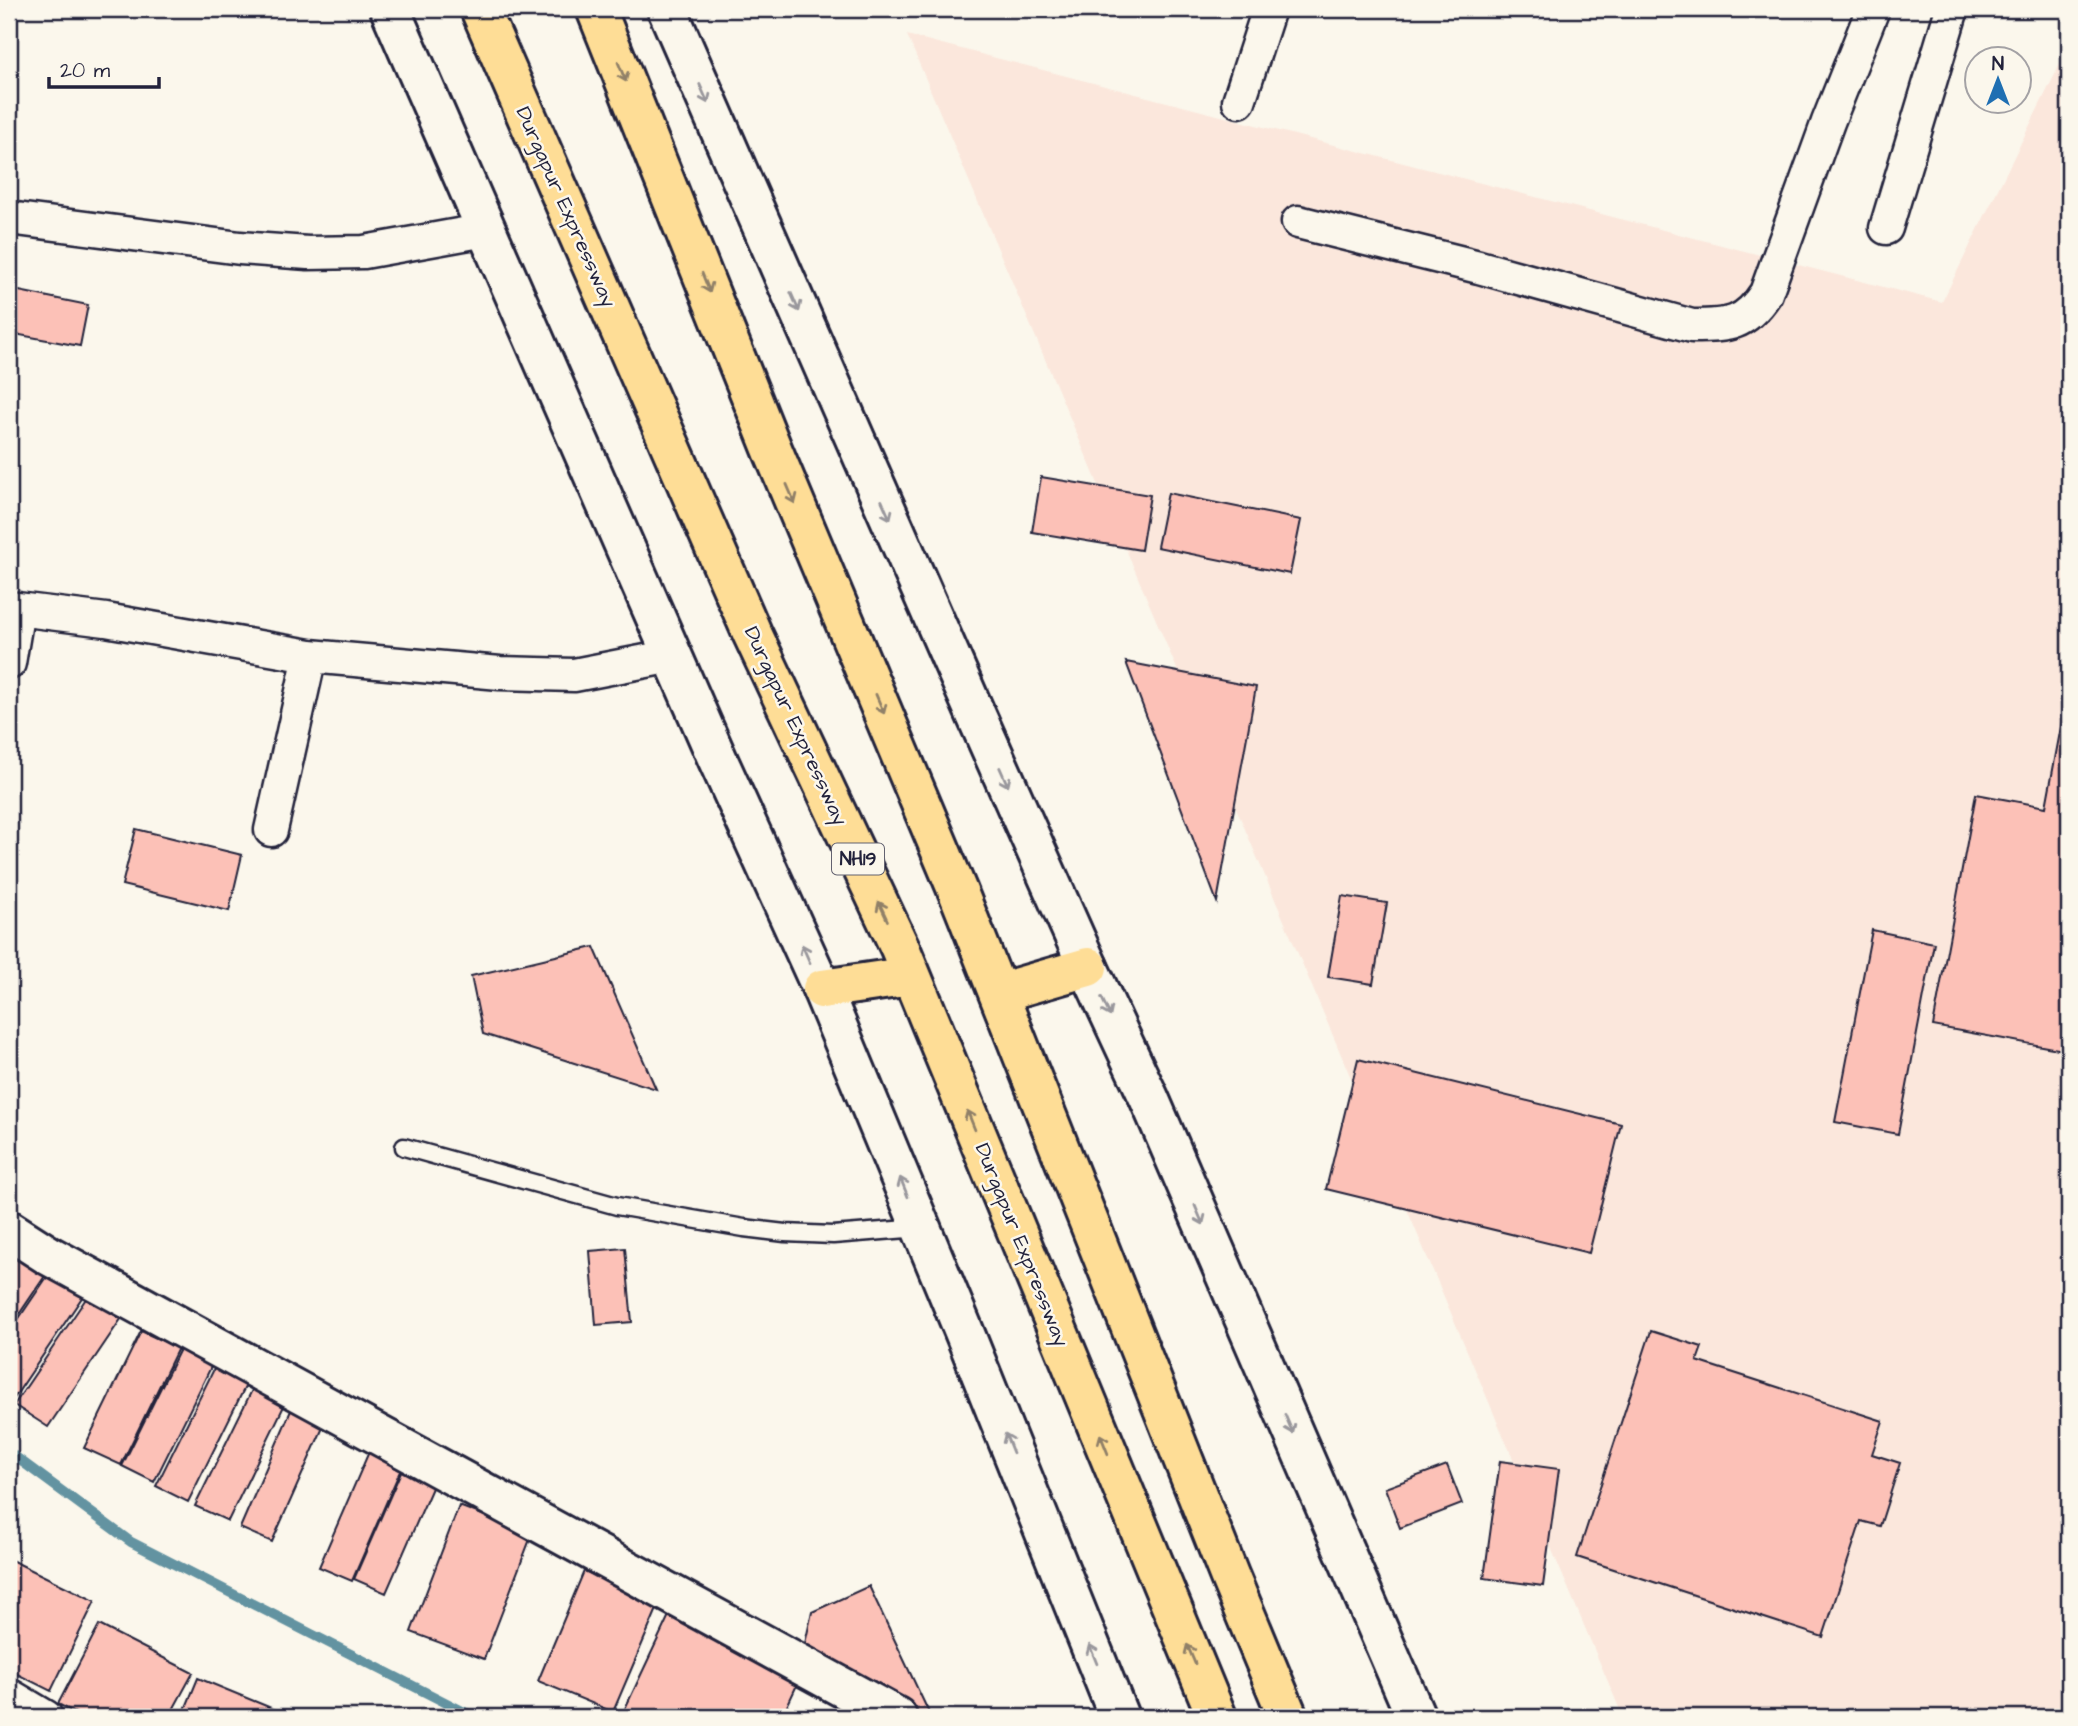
<svg xmlns="http://www.w3.org/2000/svg" width="2078" height="1726" font-family="'Architects Daughter',sans-serif">
<style>
.built{fill:#fbe7dc}
.lines{fill:none;stroke-linecap:round;stroke-linejoin:round}
.stream{stroke:#6393a1;stroke-width:10}
.building{fill:#fcc1b7;stroke:#22223b;stroke-width:2}
.service-casing{stroke:#22223b;stroke-width:21}
.minor-casing{stroke:#22223b;stroke-width:37}
.tertiary-casing{stroke:#22223b;stroke-width:44}
.trunk-casing{stroke:#22223b;stroke-width:44}
.service{stroke:#fbf7ec;stroke-width:16}
.minor{stroke:#fbf7ec;stroke-width:32}
.tertiary{stroke:#fbf7ec;stroke-width:38}
.trunk{stroke:#fedd96;stroke-width:38}
.oneway{stroke:#908068}
.oneway2{stroke:#99979c}
.labels{text-anchor:middle;dominant-baseline:central;stroke-width:5;stroke-linejoin:round;paint-order:stroke}
.shield{fill:#fbf7ec;stroke:#636270;stroke-width:2}
.shield-label{font-size:19px;font-weight:bold;fill:#22223b}
.street-label{font-size:21px;fill:#22223b;stroke:#fbf7ec}
</style>
<rect width="100%" height="100%" fill="#fbf7ec"/>
<filter id="ink" filterUnits="userSpaceOnUse"><feTurbulence type="fractalNoise" baseFrequency=".0143" numOctaves="2"/><feDisplacementMap in="SourceGraphic" scale="14" xChannelSelector="R" yChannelSelector="G"/><feConvolveMatrix kernelMatrix="1 2 1 2 8 2 1 2 1" color-interpolation-filters="sRGB"/></filter>
<g filter="url(#ink)">
<path class="built" d="M907,35L1942,302L2069,46V1717H1623Z"/>
<g class="lines">
<path class="stream" d="M9,1452L131,1542L474,1717"/>
</g>
<path class="building" d="M9,289L88,305L80,346L9,333Z
M1041,477L1150,495L1141,550L1032,532Z
M1168,493L1301,520L1290,574L1157,547Z
M1126,662L1256,687L1217,902Z
M2069,684V1051L1933,1026L1976,794L2046,807Z
M136,829L242,855L229,911L122,885Z
M1342,896L1387,903L1373,984L1328,977Z
M1872,930L1934,943L1898,1134L1835,1122Z
M594,947L656,1089L483,1034L471,976Z
M1358,1059L1621,1124L1589,1253L1326,1189Z
M15,1247L49,1270L9,1329V1257Z
M625,1248L632,1322L596,1325L590,1251Z
M51,1271L85,1293L12,1401L9,1399V1333Z
M87,1297L121,1319L48,1427L14,1405Z
M141,1331L178,1348L121,1465L84,1448Z
M1651,1331L1702,1347L1697,1361L1883,1421L1872,1454L1900,1463L1880,1526L1861,1521L1823,1637L1577,1557Z
M180,1349L212,1365L154,1482L122,1466Z
M214,1369L246,1385L188,1502L156,1486Z
M253,1388L285,1404L228,1521L195,1506Z
M292,1408L325,1423L272,1542L240,1528Z
M371,1447L404,1462L352,1581L319,1567Z
M406,1460L438,1474L386,1593L354,1579Z
M1500,1461L1559,1469L1543,1586L1484,1578Z
M1447,1465L1462,1504L1400,1528L1385,1488Z
M459,1506L532,1534L484,1659L411,1632Z
M9,1559L95,1601L51,1691L9,1670Z
M584,1571L660,1602L613,1712L538,1681Z
M869,1586L931,1717H916L804,1648L812,1612Z
M672,1609L804,1670L782,1717H621Z
M99,1625L193,1673L169,1717H83L58,1704Z
M198,1678L293,1717H182Z
M825,1711L840,1717H822Z"/>
<g class="lines">
<defs>
<path id="service" d="M404,1147L617,1206L744,1228L785,1233L833,1235L920,1228"/>
<path id="minor" d="M1239,101L1269,9
M9,218L240,248L308,253L364,252L486,230
M1298,222L1479,267L1692,326C1729,326 1745,325 1766,293L1828,122L1873,9
M1886,228L1952,9
M9,608L106,620L310,656L500,673L574,675L672,656
M9,663L18,609
M271,830L310,656
M9,1695L46,1717"/>
<path id="tertiary" d="M390,9L717,758L822,989L963,1329L1119,1717
M667,9L976,715L1088,967L1149,1098L1416,1717
M9,1230L48,1255L897,1717"/>
<path id="trunk" d="M480,9L752,633L900,948L1217,1717
M596,9L773,451L958,892L1229,1575L1288,1717
M822,989L911,976
M998,993L1088,967"/>
</defs>
<use href="#service" class="service-casing"/>
<use href="#minor" class="minor-casing"/>
<use href="#tertiary" class="tertiary-casing"/>
<use href="#trunk" class="trunk-casing"/>
<use href="#service" class="service"/>
<use href="#minor" class="minor"/>
<use href="#tertiary" class="tertiary"/>
<use href="#trunk" class="trunk"/>
</g>
<defs><path id="oneway-shaft" d="M-6 0H5M1.5-3L5.5 0L1.5 3" fill="none" stroke-width="1.6" stroke-linecap="round" stroke-linejoin="round" transform="scale(1.75)"/></defs>
<g class="oneway">
<use href="#oneway-shaft" transform="translate(622 72) rotate(68)"/>
<use href="#oneway-shaft" transform="translate(706 283) rotate(68)"/>
<use href="#oneway-shaft" transform="translate(791 494) rotate(67)"/>
<use href="#oneway-shaft" transform="translate(880 704) rotate(67)"/>
<use href="#oneway-shaft" transform="translate(883 911) rotate(-115)"/>
<use href="#oneway-shaft" transform="translate(971 1120) rotate(-112)"/>
<use href="#oneway-shaft" transform="translate(1104 1444) rotate(-112)"/>
<use href="#oneway-shaft" transform="translate(1191 1654) rotate(-113)"/>
</g>
<g class="oneway2">
<use href="#oneway-shaft" transform="translate(704 94) rotate(66)"/>
<use href="#oneway-shaft" transform="translate(795 302) rotate(66)"/>
<use href="#oneway-shaft" transform="translate(886 510) rotate(66)"/>
<use href="#oneway-shaft" transform="translate(1004 777) rotate(66)"/>
<use href="#oneway-shaft" transform="translate(806 954) rotate(-114)"/>
<use href="#oneway-shaft" transform="translate(1106 1007) rotate(65)"/>
<use href="#oneway-shaft" transform="translate(904 1187) rotate(-112)"/>
<use href="#oneway-shaft" transform="translate(1199 1215) rotate(67)"/>
<use href="#oneway-shaft" transform="translate(1289 1424) rotate(67)"/>
<use href="#oneway-shaft" transform="translate(1009 1443) rotate(-112)"/>
<use href="#oneway-shaft" transform="translate(1093 1654) rotate(-112)"/>
</g>
</g>
<g class="labels">
<rect class="shield" x="832" y="843.5" width="52" height="31" rx="5"/>
<g class="shield-label">
<text x="858" y="859">NH19</text>
</g>
<g class="street-label">
<text transform="translate(566 207) rotate(66)">Durgapur Expressway</text>
<text transform="translate(796 726) rotate(65)">Durgapur Expressway</text>
<text transform="translate(1022 1245) rotate(68)">Durgapur Expressway</text>
</g>
</g>
<rect width="2078" height="1726" fill="none" stroke="#fbf7ec" stroke-width="35"/>
<rect x="18" y="18" width="2043" height="1691" fill="none" stroke="#22223b" stroke-width="2.5" filter="url(#ink)"/>
<g transform="translate(1998 80)"><circle r="33" fill="#fbf7ec" stroke="#a4a2a5" stroke-width="2"/>
<path d="M0-5L12 26L0 18L-12 26Z" fill="#1f6fb2"/>
<text y="-10" font-size="19" font-weight="bold" text-anchor="middle" fill="#22223b">N</text>
</g>
<path d="M49 77v10h110v-10" fill="none" stroke="#22223b" stroke-width="3.5"/>
<text x="60" y="77" font-size="21" fill="#22223b" stroke="#fbf7ec" stroke-width="5" paint-order="stroke">20 m</text>
</svg>
